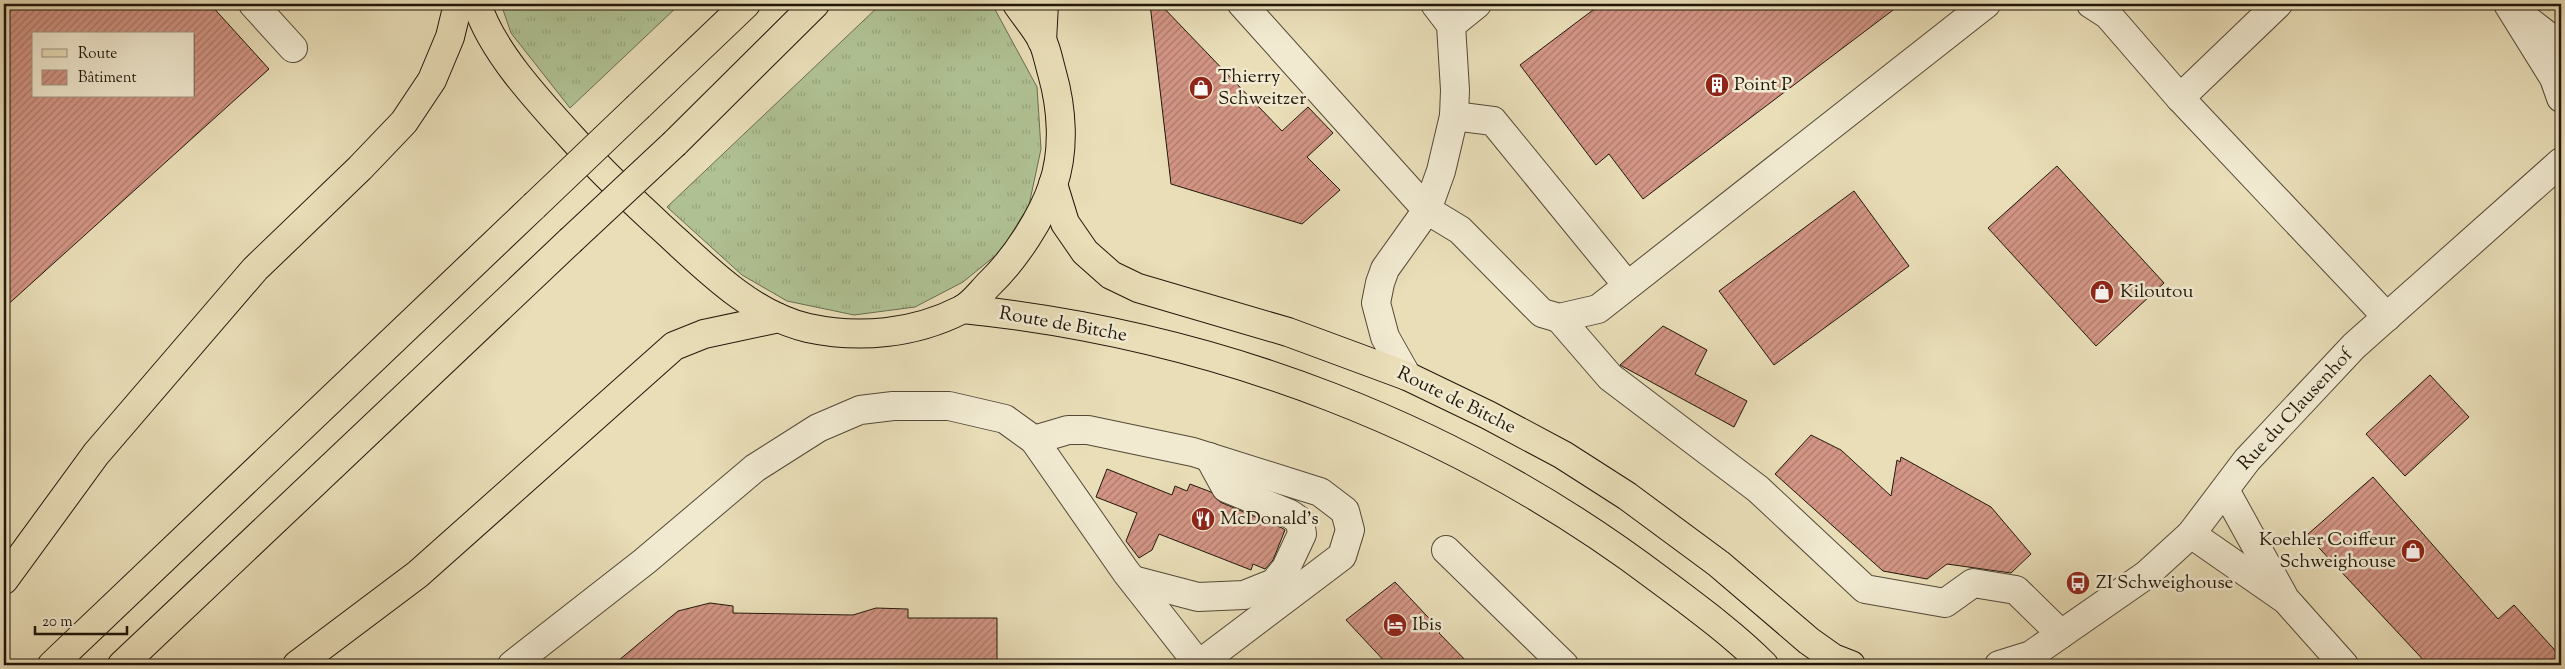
<svg xmlns="http://www.w3.org/2000/svg" width="2565" height="669" font-family="'Sorts Mill Goudy',serif">
<style>
.grass{fill:url(#grass-tufts);stroke:#686c50}
.building{fill:url(#building-hatch);stroke:#21170b;fill-rule:evenodd}
.lines{fill:none;stroke-linecap:round;stroke-linejoin:round}
.minor-casing{stroke:#534936;stroke-width:30}
.major-casing{stroke:#21170b;stroke-width:30}
.highway-casing{stroke:#21170b;stroke-width:30}
.minor{stroke:#f1ead1;stroke-width:28}
.major{stroke:#e9deb8;stroke-width:28}
.highway{stroke:#e9deb8;stroke-width:28}
.highway-bridge-casing{stroke:#21170b;stroke-width:30;stroke-linecap:butt}
.highway-bridge{stroke:#e9deb8;stroke-width:28}
.labels{text-anchor:middle;dominant-baseline:central;stroke-width:5;stroke-linejoin:round;paint-order:stroke}
.poi-label{font-size:19px;fill:#21170b;stroke:#f1ead1;text-anchor:start}
.street-label{font-size:19px;fill:#21170b;stroke:#f1ead1}
</style>
<defs>
<pattern id="grass-tufts" width="24" height="20" patternUnits="userSpaceOnUse" patternTransform="scale(1.25)"><rect width="24" height="20" fill="#b0c294"/><path d="M3 7l-1-3M5 7V3M7 7l1-3M15 17l-1-3M17 17v-4M19 17l1-3" fill="none" stroke="#97a67e"/></pattern>
<pattern id="building-hatch" width="6" height="6" patternUnits="userSpaceOnUse" patternTransform="scale(1.25)"><rect width="6" height="6" fill="#d39585"/><path d="M-1 1l2-2M0 6l6-6M5 7l2-2" fill="none" stroke="#ab796b"/></pattern>
</defs>
<rect width="100%" height="100%" fill="#e9deb8"/>
<filter id="stains"><feTurbulence type="fractalNoise" baseFrequency=".004" numOctaves="4"/><feColorMatrix values="0 0 0 0 .2 0 0 0 0 .09 0 0 0 0 .02 0 0 0 .5 -.17"/></filter>
<radialGradient id="worn" r=".72"><stop offset=".6" stop-color="#630" stop-opacity="0"/><stop offset="1" stop-color="#630" stop-opacity=".3"/></radialGradient>
<!-- grass -->
<g class="grass">
<path d="M 501,4 L 680,4 L 570,108 L 511,33 Z"/>
<path d="M 881,4 L 992,4 L 1037,87 L 1041,149 L 1029,205 L 1001,251 L 963,282 L 915,307 L 854,315 L 787,301 L 742,275 L 667,207 Z"/>
</g>
<!-- building -->
<g class="building">
<path d="M 4,4 L 210,4 L 269,69 L 4,308 ZM 34,34 L 194,34 L 194,96 L 34,96 Z"/>
<path d="M 1150,4 L 1160,4 L 1282,131 L 1308,107 L 1333,133 L 1307,157 L 1340,190 L 1302,224 L 1171,184 Z"/>
<path d="M 1601,4 L 1901,4 L 1643,199 L 1609,154 L 1596,165 L 1520,65 Z"/>
<path d="M 2057,166 L 2164,283 L 2096,346 L 1988,228 Z"/>
<path d="M 1854,191 L 1909,266 L 1774,365 L 1719,291 Z"/>
<path d="M 1663,326 L 1707,350 L 1695,374 L 1747,401 L 1734,427 L 1620,365 Z"/>
<path d="M 2430,375 L 2469,417 L 2405,476 L 2366,434 Z"/>
<path d="M 1811,435 L 1841,450 L 1891,496 L 1897,460 L 1900,462 L 1901,457 L 1991,507 L 2031,554 L 2011,573 L 1947,564 L 1927,579 L 1883,571 L 1775,474 Z"/>
<path d="M 1107,469 L 1172,495 L 1175,486 L 1187,491 L 1190,484 L 1211,492 L 1220,502 L 1282,528 L 1285,530 L 1273,560 L 1265,569 L 1253,564 L 1251,570 L 1159,534 L 1152,550 L 1139,558 L 1126,541 L 1137,513 L 1096,497 Z"/>
<path d="M 2373,477 L 2498,619 L 2514,605 L 2561,657 L 2561,665 L 2428,665 L 2307,535 Z"/>
<path d="M 1395,582 L 1441,631 L 1439,633 L 1470,665 L 1388,665 L 1346,620 Z"/>
<path d="M 710,603 L 733,606 L 733,613 L 853,615 L 876,608 L 908,609 L 908,618 L 997,618 L 997,665 L 613,665 L 678,611 Z"/>
</g>
<g class="lines">
<!-- minor casing -->
<g class="minor-casing">
<g id="minor">
<path d="M 253,4 L 293,48"/>
<path d="M 1242,4 L 1427,210 L 1460,230 L 1542,313 L 1559,318 L 1598,309 L 1986,4"/>
<path d="M 2091,4 L 2108,15 L 2180,98 L 2387,317"/>
<path d="M 2508,4 L 2554,78 L 2561,98"/>
<path d="M 2525,18 L 2561,46"/>
<path d="M 1451,25 L 1477,4"/>
<path d="M 2180,98 L 2278,4"/>
<path d="M 1454,116 L 1493,121 L 1627,285"/>
<path d="M 1559,318 L 1610,377 L 1758,489 L 1865,589 L 1945,603 L 1973,583 L 2016,590 L 2061,634"/>
<path d="M 1407,376 L 1385,337 L 1376,303 L 1380,283 L 1385,269 L 1427,210 L 1441,171 L 1454,116 L 1455,90 L 1451,25 L 1435,4"/>
<path d="M 1034,440 L 1068,430 L 1088,430 L 1193,452 L 1320,492 L 1345,511 L 1350,530 L 1342,556 L 1198,665"/>
<path d="M 2225,490 L 2283,595"/>
<path d="M 2191,534 L 2286,600 L 2344,665"/>
<path d="M 1446,550 L 1564,665"/>
<path d="M 1133,580 L 1198,597 L 1244,595 L 1274,583 L 1286,568 L 1302,534 L 1300,521 L 1290,514 L 1226,488 L 1209,457"/>
<path d="M 512,665 L 645,561 L 755,468 L 818,428 L 860,410 L 893,406 L 949,406 L 1005,419 L 1034,440 L 1126,572 L 1199,665"/>
<path d="M 1999,665 L 2031,655 L 2146,575 L 2191,534 L 2247,460 L 2354,346 L 2561,162"/>
</g>
</g>
<!-- major casing -->
<g class="major-casing">
<g id="major">
<path d="M 477,4 C 494,59 555,118 593,161 C 614,184 637,204 660,226 C 703,265 750,315 808,328 C 859,339 914,334 961,310 C 972,305 981,292 990,283 C 1015,259 1042,218 1053,185 C 1065,150 1062,108 1052,73 C 1049,63 1047,50 1042,40 C 1035,27 1025,16 1017,4"/>
<path d="M 1053,184 L 1065,223 L 1085,252 L 1111,275 L 1138,288 L 1288,332 L 1407,376 L 1488,415 L 1563,455 L 1627,496 L 1719,564 L 1809,641 L 1833,658 L 1851,665"/>
<path d="M 963,309 C 1216,335 1458,427 1660,580 C 1696,607 1733,634 1764,665"/>
</g>
</g>
<!-- highway casing -->
<g class="highway-casing">
<g id="highway">
<path d="M 1042,41 L 1044,4"/>
<path d="M 639,106 L 746,4"/>
<path d="M 675,143 L 815,4"/>
<path d="M 4,580 L 96,454 L 255,269 L 360,168 L 404,122 L 432,80 L 450,37 L 458,4"/>
<path d="M 52,665 L 534,206"/>
<path d="M 122,665 L 570,241"/>
<path d="M 297,665 L 418,574 L 674,346 L 704,334 L 779,318"/>
</g>
</g>
<!-- minor -->
<use href="#minor" class="minor"/>
<!-- major -->
<use href="#major" class="major"/>
<!-- highway -->
<use href="#highway" class="highway"/>
<!-- highway-bridge casing -->
<g class="highway-bridge-casing">
<g id="highway-bridge">
<path d="M 534,206 L 639,106"/>
<path d="M 570,241 L 675,143"/>
</g>
</g>
<!-- highway-bridge -->
<use href="#highway-bridge" class="highway-bridge"/>
</g>
<!-- icons -->
<defs>
<g id="building-disc" transform="scale(1.25)"><circle r="9.5" fill="#8f2418" stroke="#f1ead1"/><path d="M-4-6H4V6H1V3H-1V6H-4ZM-2.5-4.3h1.7v1.8h-1.7ZM.8-4.3h1.7v1.8H.8ZM-2.5-1h1.7V.8h-1.7ZM.8-1h1.7V.8H.8Z" fill="#fff"/></g>
<g id="shop-disc" transform="scale(1.25)"><circle r="9.5" fill="#8f2418" stroke="#f1ead1"/><path d="M-5-2.5h2.3a2.7 3.5 0 0 1 5.4 0H5L5.5 6h-11ZM-1.5-2.5h3a1.5 2.3 0 0 0-3 0Z" fill="#fff"/></g>
<g id="restaurant-disc" transform="scale(1.25)"><circle r="9.5" fill="#8f2418" stroke="#f1ead1"/><path d="M-5-6h1v4h1v-4h1v4h1v-4h1v5L-1.5 .5V6h-2V.5L-5-1ZM5-6V6H3V1.5H1.5Q1.5-4 5-6Z" fill="#fff"/></g>
<g id="bus-disc" transform="scale(1.25)"><circle r="9.5" fill="#8f2418" stroke="#f1ead1"/><path d="M-5-6H5V4H4V6H2V4H-2V6H-4V4H-5ZM-3.5-4V0h7V-4ZM-3.5 1.2v1.5H-2V1.2ZM2 1.2v1.5H3.5V1.2Z" fill="#fff"/></g>
<g id="hotel-disc" transform="scale(1.25)"><circle r="9.5" fill="#8f2418" stroke="#f1ead1"/><path d="M-6-4.5h1.5V1H6V5H4.5V3h-9V5H-6ZM-4 0a1.8 1.8 0 1 1 3.6 0ZM.5 0V-2.5h3Q6-2.5 6 0Z" fill="#fff"/></g>
</defs>
<g fill-rule="evenodd">
<use href="#building-disc" x="1717" y="85"/>
<use href="#shop-disc" x="1201" y="88"/>
<use href="#shop-disc" x="2102" y="292"/>
<use href="#restaurant-disc" x="1203" y="519"/>
<use href="#shop-disc" x="2413" y="551"/>
<use href="#bus-disc" x="2078" y="583"/>
<use href="#hotel-disc" x="1395" y="625"/>
</g>
<g class="labels">
<!-- poi labels -->
<g class="poi-label">
<text x="1218" y="77">Thierry<tspan x="1218" dy="22">Schweitzer</tspan></text>
<text x="1734" y="85">Point P</text>
<text x="2120" y="292">Kiloutou</text>
<text x="1220" y="519">McDonald's</text>
<text x="2396" y="540" text-anchor="end">Koehler Coiffeur<tspan x="2396" dy="22">Schweighouse</tspan></text>
<text x="2096" y="583">ZI Schweighouse</text>
<text x="1412" y="625">Ibis</text>
</g>
<!-- street labels -->
<g class="street-label">
<text transform="translate(1063 325) rotate(10)">Route de Bitche</text>
<text transform="translate(1456 401) rotate(26)">Route de Bitche</text>
<text transform="translate(2296 410) rotate(-47)">Rue du Clausenhof</text>
</g>
</g>
<!-- margin -->
<rect width="2565" height="669" fill="none" stroke="#e9deb8" stroke-width="20"/>
<rect x="5" y="5" width="2555" height="659" fill="none" stroke="#21170b" stroke-width="2.5"/>
<rect x="10" y="10" width="2545" height="649" fill="none" stroke="#21170b"/>
<!-- legend -->
<rect x="32" y="32" width="162" height="65" fill="#f1ead1" stroke="#9e9682"/>
<rect x="42" y="49" width="25" height="8" fill="#e9deb8" stroke="#9e9682"/>
<text x="78" y="58" font-size="15" fill="#21170b">Route</text>
<rect x="42" y="70" width="25" height="15" fill="url(#building-hatch)" stroke="#9e9682"/>
<text x="78" y="82" font-size="15" fill="#21170b">Bâtiment</text>
<!-- scale -->
<path d="M35 626v8h92v-8" fill="none" stroke="#21170b" stroke-width="2.5"/>
<text x="42" y="626" font-size="15" fill="#21170b" stroke="#f1ead1" stroke-width="4" paint-order="stroke">20 m</text>
<rect width="100%" height="100%" filter="url(#stains)"/>
<rect width="100%" height="100%" fill="url(#worn)"/>
</svg>
